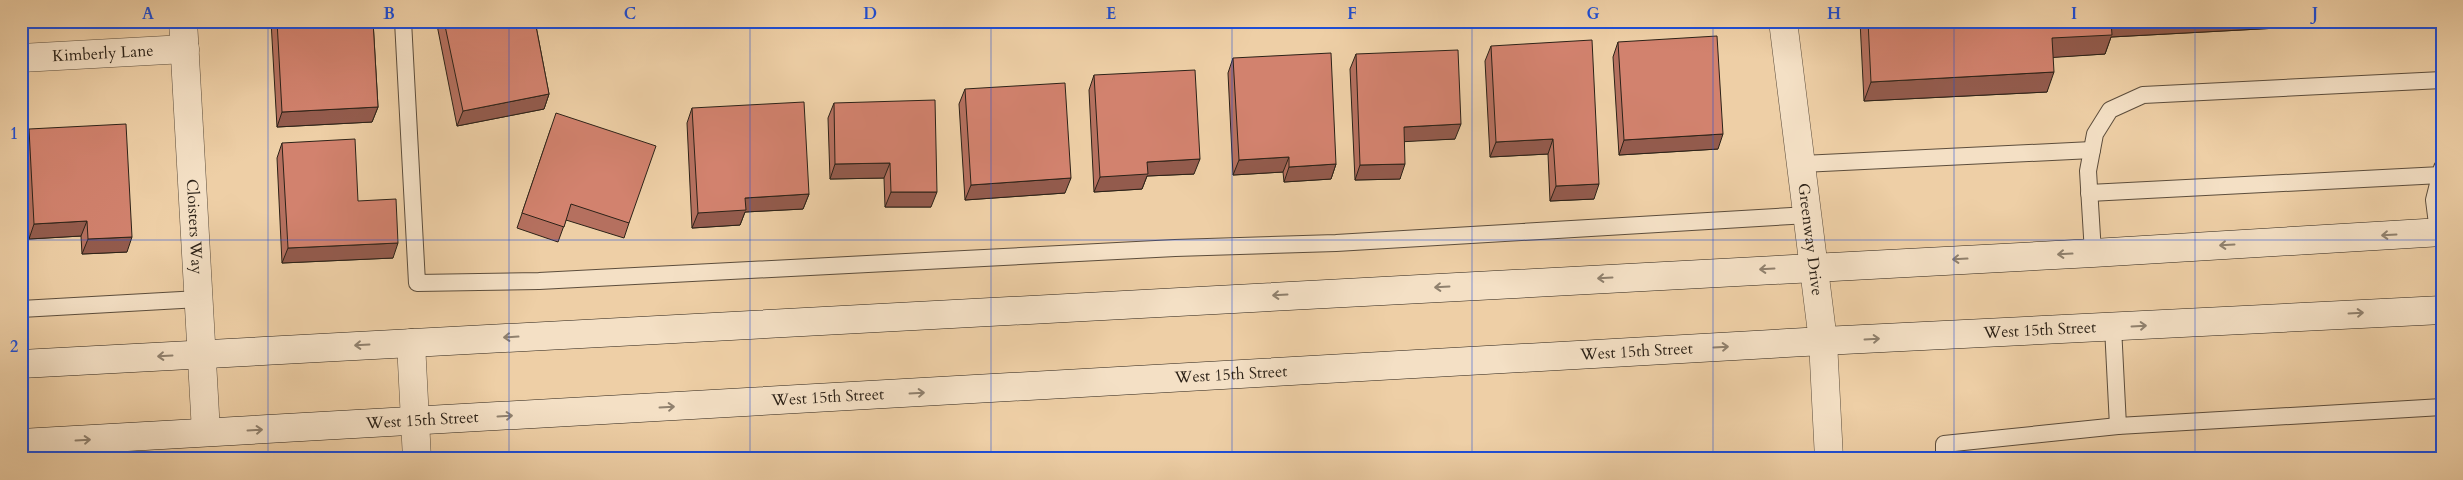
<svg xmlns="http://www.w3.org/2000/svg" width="2463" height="480" font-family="Cardo,serif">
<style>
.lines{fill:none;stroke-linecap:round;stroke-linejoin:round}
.service-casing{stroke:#5c4d3c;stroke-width:18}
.minor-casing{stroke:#5c4d3c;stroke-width:29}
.tertiary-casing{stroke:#5c4d3c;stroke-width:29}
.secondary-casing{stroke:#2c2218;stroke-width:29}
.service{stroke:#f4e0c5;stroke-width:16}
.minor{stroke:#f4e0c5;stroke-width:28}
.tertiary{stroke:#f4e0c5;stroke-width:28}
.secondary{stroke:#f4e0c5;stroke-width:28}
.wall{fill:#b5705f;stroke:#2c2218}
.shaded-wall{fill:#935b4d;stroke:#2c2218}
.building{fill:#d2826e;stroke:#2c2218}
.oneway{stroke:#90816e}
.grid{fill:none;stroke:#1d4ed8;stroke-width:1;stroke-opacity:0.55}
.labels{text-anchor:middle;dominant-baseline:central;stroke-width:4.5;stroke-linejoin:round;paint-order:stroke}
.street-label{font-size:16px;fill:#2c2218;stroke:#f4e0c5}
.neatline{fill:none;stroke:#1d4ed8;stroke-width:2}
.grid-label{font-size:16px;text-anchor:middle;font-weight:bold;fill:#1d4ed8}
</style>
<rect width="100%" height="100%" fill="#eecfa6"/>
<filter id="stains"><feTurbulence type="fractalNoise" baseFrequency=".004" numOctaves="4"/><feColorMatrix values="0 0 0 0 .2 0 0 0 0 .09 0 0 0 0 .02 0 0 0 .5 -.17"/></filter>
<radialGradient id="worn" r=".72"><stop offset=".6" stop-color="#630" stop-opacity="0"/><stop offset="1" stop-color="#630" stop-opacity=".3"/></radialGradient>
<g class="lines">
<!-- service casing -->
<g class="service-casing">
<g id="service">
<path d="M 403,21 L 417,283 L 539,281 L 1175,248 L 1336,243 L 1809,215"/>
<path d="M 1802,164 L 2092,150"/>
<path d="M 2089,193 L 2441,175"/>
<path d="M 2441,239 L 2438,232 L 2434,200 L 2442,168"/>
<path d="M 2093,253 L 2088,171 L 2095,134 L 2110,110 L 2143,95 L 2442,80"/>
<path d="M 21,309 L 199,299"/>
<path d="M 2113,327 L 2118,426"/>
<path d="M 1944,459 L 1944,444 L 2118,426 L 2442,407"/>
</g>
</g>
<!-- minor casing -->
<g class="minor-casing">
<g id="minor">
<path id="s1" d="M 183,21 L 206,432"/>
<path id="s2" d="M 1783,21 L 1823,341 L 1829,459"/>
<path id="s3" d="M 21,58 L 185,49"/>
</g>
</g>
<!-- tertiary casing -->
<g class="tertiary-casing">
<path id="tertiary" d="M 411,343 L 417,459"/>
</g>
<!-- secondary casing -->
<g class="secondary-casing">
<g id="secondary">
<path d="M 21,364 L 2093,253 L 2442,232"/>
<path id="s4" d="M 21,443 L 1823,341 L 2442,310"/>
</g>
</g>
<!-- service -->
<use href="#service" class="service"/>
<!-- minor -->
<use href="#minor" class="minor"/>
<!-- tertiary -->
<use href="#tertiary" class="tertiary"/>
<!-- secondary -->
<use href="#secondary" class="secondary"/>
</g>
<!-- wall -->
<g class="wall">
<path d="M 271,21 L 373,21 L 378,107 L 372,122 L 277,127 Z"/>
<path d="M 438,21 L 535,21 L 549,94 L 544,109 L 457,126 L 437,25 Z"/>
<path d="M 1860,21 L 2408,21 L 2111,37 L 2105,54 L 2053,57 L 2047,92 L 1864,101 Z"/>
<path d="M 1618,42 L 1718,149 L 1619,155 L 1613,57 Z"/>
<path d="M 1491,46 L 1594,199 L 1550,201 L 1548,154 L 1490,157 L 1485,61 Z"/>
<path d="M 1356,54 L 1455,139 L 1404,141 L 1400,179 L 1355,180 L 1350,69 Z"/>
<path d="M 1233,58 L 1336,164 L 1331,179 L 1284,182 L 1283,172 L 1233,175 L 1228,73 Z"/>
<path d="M 1094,75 L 1194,174 L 1147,176 L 1142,189 L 1094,192 L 1089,90 Z"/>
<path d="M 965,89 L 1065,193 L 965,200 L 959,104 Z"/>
<path d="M 834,103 L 931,207 L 885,207 L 884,178 L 830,179 L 828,118 Z"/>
<path d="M 692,108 L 809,194 L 803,209 L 745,212 L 740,225 L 692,228 L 687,123 Z"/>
<path d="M 551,128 L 629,223 L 624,238 L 566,220 L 558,242 L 517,228 Z"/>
<path d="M 29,129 L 127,252 L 82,254 L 81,236 L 29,239 L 24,144 Z"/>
<path d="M 282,143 L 358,201 L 393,258 L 282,263 L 277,158 Z"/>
</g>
<!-- shaded-wall -->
<g class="shaded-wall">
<path d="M 2110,21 L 2408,21 L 2111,37 L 2105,54 L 2045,58 L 2052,38 Z"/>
<path d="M 2054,72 L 2047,92 L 1864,101 L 1871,82 Z"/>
<path d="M 549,94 L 544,109 L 457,126 L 463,111 Z"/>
<path d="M 378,107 L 372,122 L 277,127 L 282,112 Z"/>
<path d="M 1461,124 L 1455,139 L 1398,142 L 1404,127 Z"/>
<path d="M 1723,134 L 1718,149 L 1619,155 L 1624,140 Z"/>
<path d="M 1553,139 L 1548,154 L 1490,157 L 1496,142 Z"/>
<path d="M 1289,157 L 1283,172 L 1233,175 L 1239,160 Z"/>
<path d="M 1200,159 L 1194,174 L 1147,176 L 1142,189 L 1094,192 L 1100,177 L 1147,162 Z"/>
<path d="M 890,163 L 884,178 L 830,179 L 835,164 Z"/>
<path d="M 1336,164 L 1331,179 L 1284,182 L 1289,167 Z"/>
<path d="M 1405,164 L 1400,179 L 1355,180 L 1360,165 Z"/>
<path d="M 1071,178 L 1065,193 L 965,200 L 971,185 Z"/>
<path d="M 1599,184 L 1594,199 L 1550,201 L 1556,186 Z"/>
<path d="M 891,192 L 937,192 L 931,207 L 885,207 Z"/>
<path d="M 809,194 L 803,209 L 745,212 L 740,225 L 692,228 L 698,213 L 745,198 Z"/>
<path d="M 87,221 L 81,236 L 29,239 L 34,224 Z"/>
<path d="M 132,237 L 127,252 L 82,254 L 88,239 Z"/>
<path d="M 398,243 L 393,258 L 282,263 L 288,248 Z"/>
</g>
<!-- building -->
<g class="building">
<path d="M 277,21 L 373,21 L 378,107 L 282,112 Z"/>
<path d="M 444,21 L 535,21 L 549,94 L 463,111 Z"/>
<path d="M 1868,21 L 2111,21 L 2112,35 L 2052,38 L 2054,72 L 1871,82 Z"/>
<path d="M 1717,36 L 1723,134 L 1624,140 L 1618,42 Z"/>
<path d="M 1592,40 L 1599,184 L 1556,186 L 1553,139 L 1496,142 L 1491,46 Z"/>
<path d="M 1458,50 L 1461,124 L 1404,127 L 1405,164 L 1360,165 L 1356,54 Z"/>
<path d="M 1331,53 L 1336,164 L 1289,167 L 1289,157 L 1239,160 L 1233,58 Z"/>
<path d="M 1195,70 L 1200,159 L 1147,162 L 1148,174 L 1100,177 L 1094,75 Z"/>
<path d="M 1065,83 L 1071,178 L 971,185 L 965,89 Z"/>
<path d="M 935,100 L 937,192 L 891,192 L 890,163 L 835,164 L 834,103 Z"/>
<path d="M 804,102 L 809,194 L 745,198 L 746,210 L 698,213 L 692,108 Z"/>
<path d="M 556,113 L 656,146 L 629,223 L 571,204 L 564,227 L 522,213 Z"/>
<path d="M 126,124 L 132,237 L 88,239 L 87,221 L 34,224 L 29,129 Z"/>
<path d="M 355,139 L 358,201 L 396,199 L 398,243 L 288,248 L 282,143 Z"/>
</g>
<!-- one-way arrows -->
<defs><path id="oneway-shaft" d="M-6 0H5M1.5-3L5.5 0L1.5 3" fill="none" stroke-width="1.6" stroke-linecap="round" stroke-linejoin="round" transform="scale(1.25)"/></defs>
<g class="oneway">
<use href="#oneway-shaft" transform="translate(2389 235) rotate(177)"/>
<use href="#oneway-shaft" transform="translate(2227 245) rotate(177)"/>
<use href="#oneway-shaft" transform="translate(2065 254) rotate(177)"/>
<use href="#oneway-shaft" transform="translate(1960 259) rotate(177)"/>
<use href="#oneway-shaft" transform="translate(1767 269) rotate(177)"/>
<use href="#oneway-shaft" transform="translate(1605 278) rotate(177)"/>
<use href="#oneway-shaft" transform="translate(1442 287) rotate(177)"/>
<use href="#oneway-shaft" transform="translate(1280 295) rotate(177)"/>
<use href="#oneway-shaft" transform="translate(2356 313) rotate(-3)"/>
<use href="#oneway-shaft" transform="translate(2139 326) rotate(-3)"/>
<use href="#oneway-shaft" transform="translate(511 337) rotate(177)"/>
<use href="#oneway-shaft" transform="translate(1872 339) rotate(-3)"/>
<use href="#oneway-shaft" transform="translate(362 345) rotate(177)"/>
<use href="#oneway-shaft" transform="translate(1721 347) rotate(-3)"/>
<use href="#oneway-shaft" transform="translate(165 356) rotate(177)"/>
<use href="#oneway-shaft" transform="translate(917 393) rotate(-3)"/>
<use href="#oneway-shaft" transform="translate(667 407) rotate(-3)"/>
<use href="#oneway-shaft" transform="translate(505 416) rotate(-3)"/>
<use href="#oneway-shaft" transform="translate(255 430) rotate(-3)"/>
<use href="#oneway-shaft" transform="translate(83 440) rotate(-3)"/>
</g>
<!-- grid -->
<path class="grid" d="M 268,21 L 268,459M 509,21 L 509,459M 750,21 L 750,459M 991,21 L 991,459M 1232,21 L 1232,459M 1472,21 L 1472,459M 1713,21 L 1713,459M 1954,21 L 1954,459M 2195,21 L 2195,459M 21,240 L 2442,240"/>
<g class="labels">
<!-- street labels -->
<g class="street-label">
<text stroke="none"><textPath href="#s3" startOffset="82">Kimberly Lane</textPath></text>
<text stroke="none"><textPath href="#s1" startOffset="206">Cloisters Way</textPath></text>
<text stroke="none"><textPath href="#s2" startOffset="220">Greenway Drive</textPath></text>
<text stroke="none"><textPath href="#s4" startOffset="2022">West 15th Street</textPath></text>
<text stroke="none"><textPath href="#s4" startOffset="1618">West 15th Street</textPath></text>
<text stroke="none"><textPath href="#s4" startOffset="1212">West 15th Street</textPath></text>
<text stroke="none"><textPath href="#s4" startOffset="808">West 15th Street</textPath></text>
<text stroke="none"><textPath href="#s4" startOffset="402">West 15th Street</textPath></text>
</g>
</g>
<!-- margin -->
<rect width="2463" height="480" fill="none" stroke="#eecfa6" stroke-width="55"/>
<rect x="28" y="28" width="2408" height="424" class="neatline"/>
<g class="grid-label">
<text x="148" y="19">A</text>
<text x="389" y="19">B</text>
<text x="630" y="19">C</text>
<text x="870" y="19">D</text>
<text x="1111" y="19">E</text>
<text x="1352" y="19">F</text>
<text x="1593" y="19">G</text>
<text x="1834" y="19">H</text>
<text x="2074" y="19">I</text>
<text x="2315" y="19">J</text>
<text x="14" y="139">1</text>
<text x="14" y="352">2</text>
</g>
<rect width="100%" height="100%" filter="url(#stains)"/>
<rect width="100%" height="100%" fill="url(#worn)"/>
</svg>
